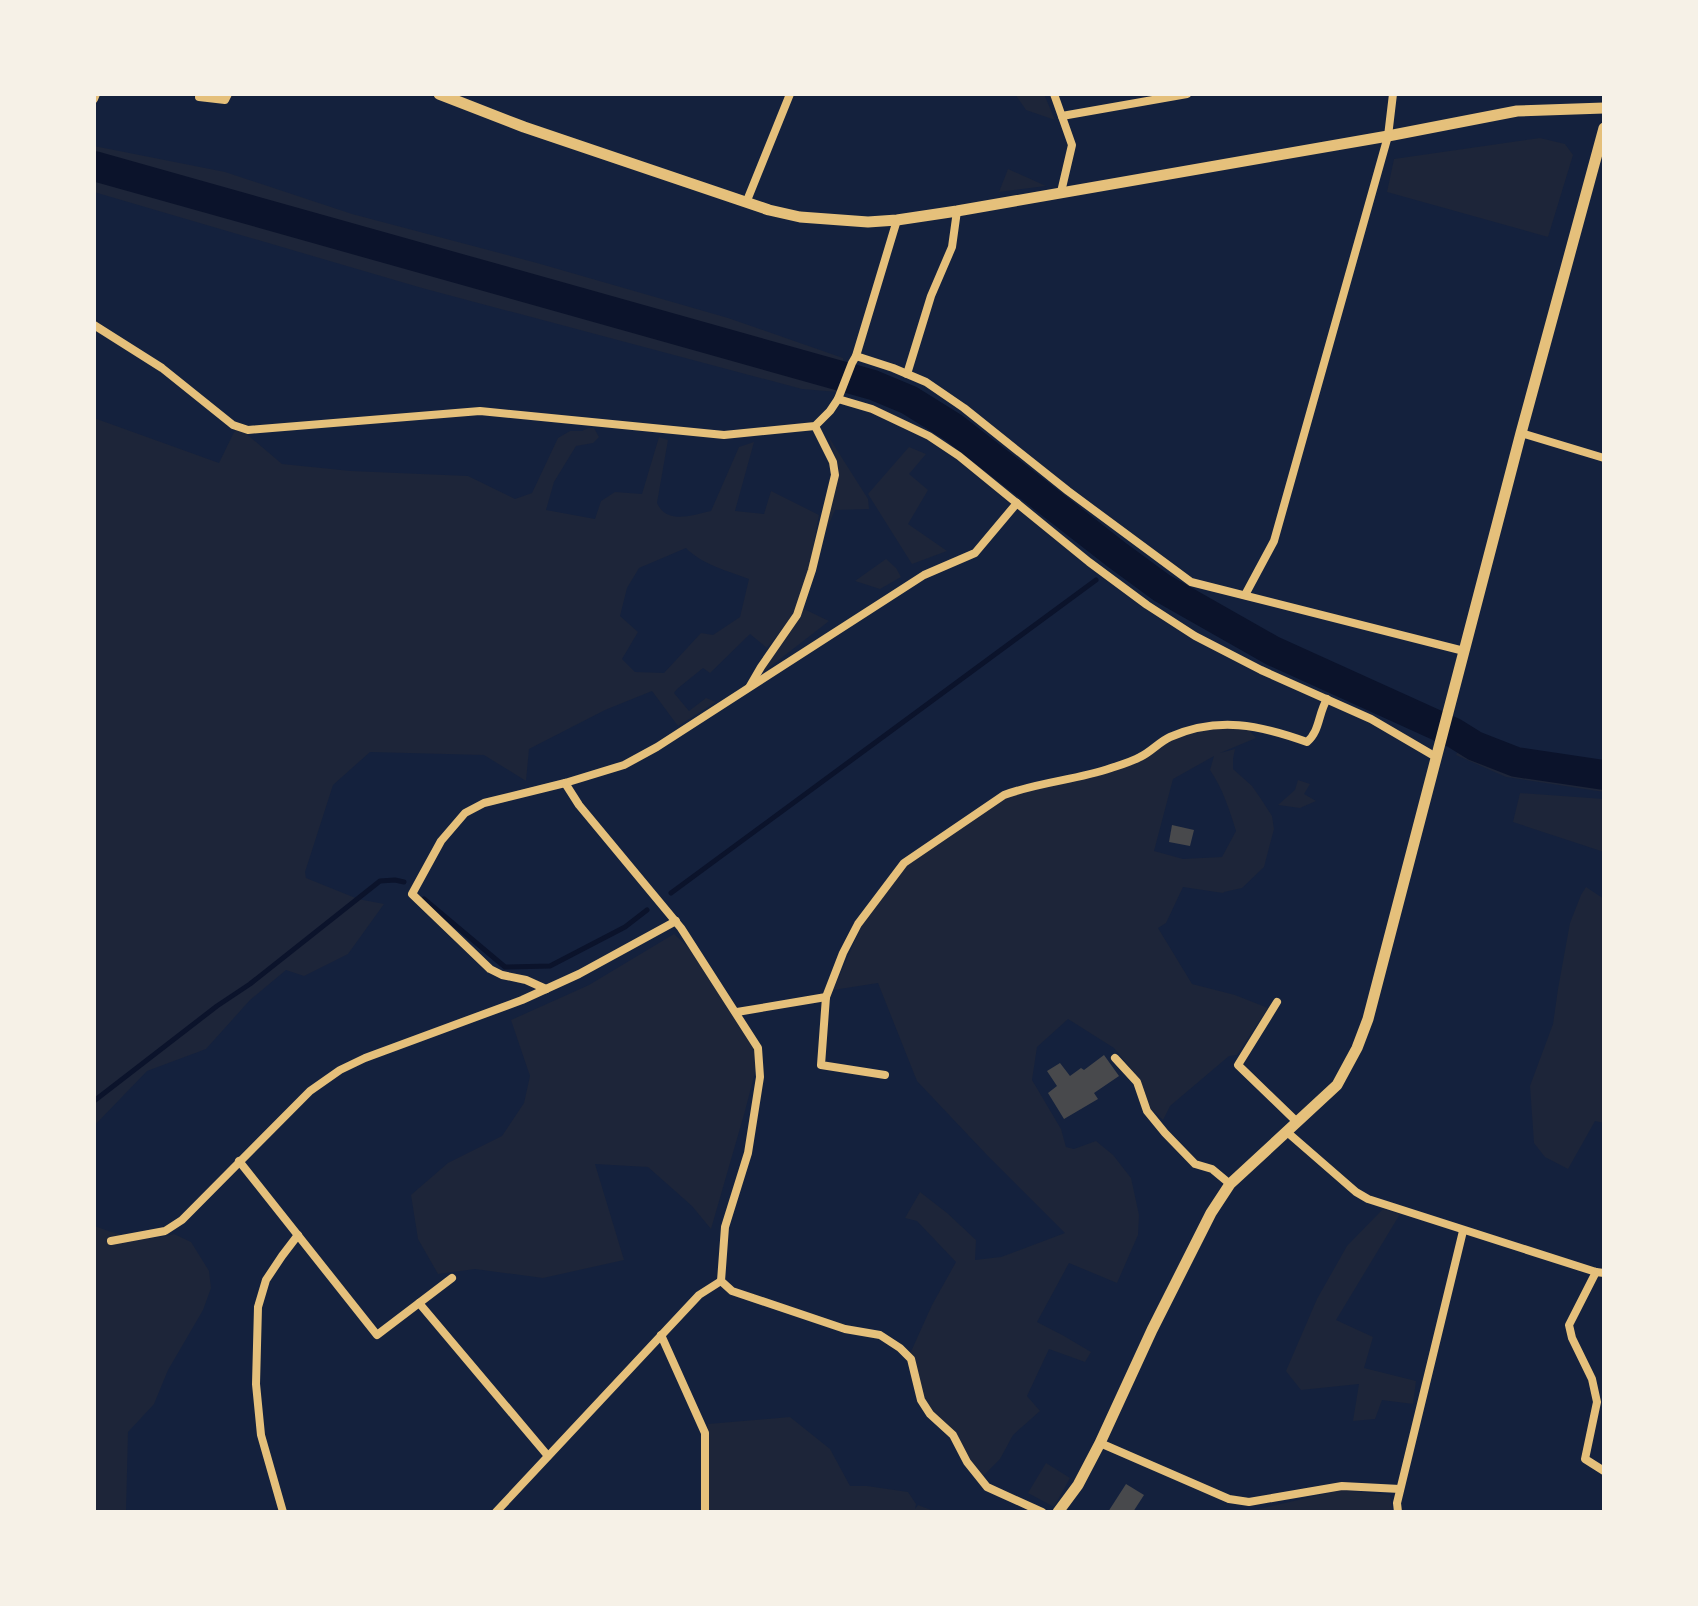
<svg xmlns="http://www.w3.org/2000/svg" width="1698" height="1606" font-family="'Space Grotesk',sans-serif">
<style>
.green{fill:#1d2539;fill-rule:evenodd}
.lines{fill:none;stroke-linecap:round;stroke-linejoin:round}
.stream{stroke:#0b132b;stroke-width:5}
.river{stroke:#0b132b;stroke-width:30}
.building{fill:#48494c}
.minor{stroke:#e5c07b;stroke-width:8}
.tertiary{stroke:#e5c07b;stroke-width:11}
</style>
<rect width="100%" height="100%" fill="#14213d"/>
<!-- green -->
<g class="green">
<path d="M 1015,94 L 1044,94 L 1055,120 L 1026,110 Z"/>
<path d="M 1540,138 L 1565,144 L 1573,155 L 1548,237 L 1387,192 L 1394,159 Z"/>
<path d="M 94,146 L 225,172 L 352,214 L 537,263 L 728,318 L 843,358 L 849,393 L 802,389 L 422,288 L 94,192 Z"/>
<path d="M 1008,169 L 1046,186 L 999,192 Z"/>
<path d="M 94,418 L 219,463 L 237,426 L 282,464 L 351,471 L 468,476 L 515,499 L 532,493 L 558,438 L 570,431 L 582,431 L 588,428 L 594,428 L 599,437 L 593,443 L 576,446 L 554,482 L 546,510 L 595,519 L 601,501 L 615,492 L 642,494 L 659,437 L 668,440 L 657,503 C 667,525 692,515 711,511 L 739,447 L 754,442 L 735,511 L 764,514 L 771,491 L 819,515 C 813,545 810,580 796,607 C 789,623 778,635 767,648 L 750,634 L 710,673 L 703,668 L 677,689 L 674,693 L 689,711 L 706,698 L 716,702 L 678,726 L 652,691 L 605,710 L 529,749 L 526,781 L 484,755 L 370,752 L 333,785 L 305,872 L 306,878 L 358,899 L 384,904 L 348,954 L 304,976 L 286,970 L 250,1000 L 206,1049 L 147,1071 L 94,1126 ZM 686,548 C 701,564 728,571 749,579 L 740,617 L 713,635 L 701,633 L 664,673 L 635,672 L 622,659 L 638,632 L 620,616 L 627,588 L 639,568 Z"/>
<path d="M 828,436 L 868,499 L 869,509 L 835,510 L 825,533 L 839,468 Z"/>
<path d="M 909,447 L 926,454 L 909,474 L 928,490 L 908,524 L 947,551 L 912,564 L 868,494 Z"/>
<path d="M 886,559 L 896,568 L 901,577 L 880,589 L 855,581 Z"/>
<path d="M 804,609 L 829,621 L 762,673 Z"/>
<path d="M 1216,724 L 1244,725 L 1256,738 L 1220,753 L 1235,749 L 1233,759 L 1233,769 L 1252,786 L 1261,799 L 1272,816 L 1274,829 L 1264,867 L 1242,888 L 1224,892 L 1223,893 L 1183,887 L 1166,923 L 1158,928 L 1192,984 L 1235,995 L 1268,1008 L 1237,1055 L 1229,1056 L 1170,1106 L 1163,1120 L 1151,1109 L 1139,1079 L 1114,1048 L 1068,1019 L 1037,1047 L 1032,1080 L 1061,1129 L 1066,1147 L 1074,1149 L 1096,1141 L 1113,1155 L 1131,1178 L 1139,1215 L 1138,1235 L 1117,1283 L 1069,1263 L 1037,1322 L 1064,1336 L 1091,1352 L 1085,1362 L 1049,1349 L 1027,1396 L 1040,1411 L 1013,1435 L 1000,1459 L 982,1477 L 921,1400 L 909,1356 L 932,1305 L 956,1262 L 917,1221 L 905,1218 L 920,1192 L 947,1213 L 976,1240 L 975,1260 L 1001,1257 L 1065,1233 L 986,1154 L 917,1081 L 878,983 L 833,990 L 869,909 L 904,863 L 1016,791 L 1127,762 L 1169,738 ZM 1214,756 L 1210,770 C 1223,789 1229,809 1236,831 L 1222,857 L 1183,859 L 1154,851 L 1173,779 Z"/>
<path d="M 1506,744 L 1604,768 L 1604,792 L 1506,777 L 1456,755 L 1460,747 L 1497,757 Z"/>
<path d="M 1298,780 L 1310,784 L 1304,794 L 1316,801 L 1300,808 L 1278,805 L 1295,790 Z"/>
<path d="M 1520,793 L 1604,799 L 1604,852 L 1513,822 Z"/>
<path d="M 1586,887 L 1604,899 L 1604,1123 L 1595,1121 L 1568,1169 L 1545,1157 L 1534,1143 L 1530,1086 L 1553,1024 L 1558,989 L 1570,923 L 1581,895 Z"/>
<path d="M 674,934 L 702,960 L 759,1057 L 745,1111 L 711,1229 L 692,1206 L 648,1167 L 595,1164 L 624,1260 L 543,1278 L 475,1269 L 438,1274 L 418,1239 L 411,1195 L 448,1163 L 502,1136 L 524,1103 L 530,1076 L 511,1020 L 589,985 Z"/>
<path d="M 1383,1209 L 1400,1214 L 1336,1320 L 1373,1337 L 1364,1368 L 1416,1381 L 1413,1404 L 1382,1400 L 1375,1419 L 1353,1421 L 1359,1384 L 1301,1390 L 1286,1371 L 1317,1299 L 1347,1246 Z"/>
<path d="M 94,1226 C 126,1237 140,1243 174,1234 L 191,1242 L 209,1271 L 211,1288 L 203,1310 L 168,1370 L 154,1404 L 128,1432 L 126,1512 L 94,1512 Z"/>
<path d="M 790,1417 L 830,1449 L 850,1486 L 867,1486 L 908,1492 L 916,1504 L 915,1509 L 918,1505 L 936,1512 L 705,1512 L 705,1464 L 708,1424 Z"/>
<path d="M 1046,1463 L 1070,1478 L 1054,1507 L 1028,1493 Z"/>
<path d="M 1341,1490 L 1390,1495 L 1393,1512 L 1258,1512 L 1259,1509 Z"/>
</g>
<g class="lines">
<!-- stream -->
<g class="stream">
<path d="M 1110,565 L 1117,555"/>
<path d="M 671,893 L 1096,580"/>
<path d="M 424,899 L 505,967 L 550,966 L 625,927 L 647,910"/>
<path d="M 94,1101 L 217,1006 L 250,984 L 380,881 L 395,880 L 404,882"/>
</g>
<!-- river -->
<path class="river" d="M 94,166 L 873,385 L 909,400 L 954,428 L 1117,555 L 1162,588 L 1273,651 L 1454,733 L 1475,746 L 1516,762 L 1604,775"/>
</g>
<!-- building -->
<g class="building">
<path d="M 1172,825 L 1194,830 L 1190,846 L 1169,842 Z"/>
<path d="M 1104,1055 L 1119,1076 L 1094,1093 L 1098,1099 L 1064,1119 L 1048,1093 L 1057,1086 L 1047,1071 L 1060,1063 L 1070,1076 L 1081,1068 L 1084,1070 Z"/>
<path d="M 1126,1484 L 1144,1495 L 1133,1512 L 1108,1512 Z"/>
</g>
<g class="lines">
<!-- minor -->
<g class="minor">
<path d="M 1054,94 L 1072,145 L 1061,192"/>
<path d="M 199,97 L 225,100 L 228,94"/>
<path d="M 94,99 L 96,94"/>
<path d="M 1062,116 L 1187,94"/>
<path d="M 746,203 L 790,94"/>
<path d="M 94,325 L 162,368 L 233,425 L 248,430 L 480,411 L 724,435 L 815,426 L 830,411 L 838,399 L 852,363 L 856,356 L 897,220"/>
<path d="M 856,356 L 893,368 L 926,382 L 964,408 L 1068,491 L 1191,582 L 1464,651"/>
<path d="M 907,374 L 931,296 L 952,247 L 957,211"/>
<path d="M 838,399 L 872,409 L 929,436 L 959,456 L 1089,562 L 1147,605 L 1195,636 L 1261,670 L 1371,719 L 1436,757"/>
<path d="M 1521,433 L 1604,458"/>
<path d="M 1245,595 L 1274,541 L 1388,136 L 1393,94"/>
<path d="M 750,686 L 761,667 L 797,615 L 812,570 L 835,475 L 833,462 L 815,426"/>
<path d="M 565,783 L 579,805 L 681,928 L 758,1048 L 760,1077 L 748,1153 L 725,1227 L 721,1281 L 732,1291 L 845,1329 L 880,1335 L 900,1348 L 911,1359 L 921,1400 L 930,1414 L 953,1435 L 967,1462 L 987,1487 L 1042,1512"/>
<path d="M 546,989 L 526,980 L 502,975 L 490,969 L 412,894 L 441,841 L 465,813 L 484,803 L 565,783 L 624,765 L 657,747 L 924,575 L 975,553 L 1017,503"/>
<path d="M 1277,1002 L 1238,1065 L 1297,1122"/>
<path d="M 737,1012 L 826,997"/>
<path d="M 1115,1058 L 1137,1082 L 1147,1111 L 1165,1133 L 1195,1164 L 1212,1169 L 1230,1184"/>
<path d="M 885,1075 L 821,1065 L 826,997 L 843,953 L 858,924 L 904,863 L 1004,795 C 1039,782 1076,780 1111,768 C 1120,765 1131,762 1140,757 C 1151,752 1159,742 1170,737 C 1218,716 1260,725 1307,742 C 1320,731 1318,714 1327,699"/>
<path d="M 1287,1132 L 1356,1192 L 1368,1199 L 1596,1272 L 1604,1273"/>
<path d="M 239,1161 L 377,1335 L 452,1278"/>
<path d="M 111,1241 L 165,1231 L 182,1220 L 310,1091 L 340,1070 L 365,1058 L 522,1000 L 579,974 L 676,921"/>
<path d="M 1596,1272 L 1569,1325 L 1572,1338 L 1592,1379 L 1597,1402 L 1585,1459 L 1604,1471"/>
<path d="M 419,1303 L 548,1456"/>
<path d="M 661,1335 L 705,1433 L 705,1512"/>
<path d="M 1100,1443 L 1229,1499 L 1249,1502 L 1342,1486 L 1400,1489"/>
<path d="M 283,1512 L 261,1435 L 256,1384 L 258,1307 L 266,1280 L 282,1256 L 298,1235"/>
<path d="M 496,1512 L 699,1295 L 721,1281"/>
<path d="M 1398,1512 L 1397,1503 L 1463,1231"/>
</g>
<!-- tertiary -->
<g class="tertiary">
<path d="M 439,94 L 524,127 L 769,210 L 800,217 L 868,222 L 897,220 L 957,211 L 1388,136 L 1517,111 L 1604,108"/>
<path d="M 1058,1512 L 1078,1485 L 1100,1443 L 1152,1330 L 1211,1213 L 1230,1184 L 1337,1085 L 1357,1048 L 1368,1019 L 1521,433 L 1604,128"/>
</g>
</g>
<!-- border -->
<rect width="1698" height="1606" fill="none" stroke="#f6f1e7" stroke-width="192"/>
</svg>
